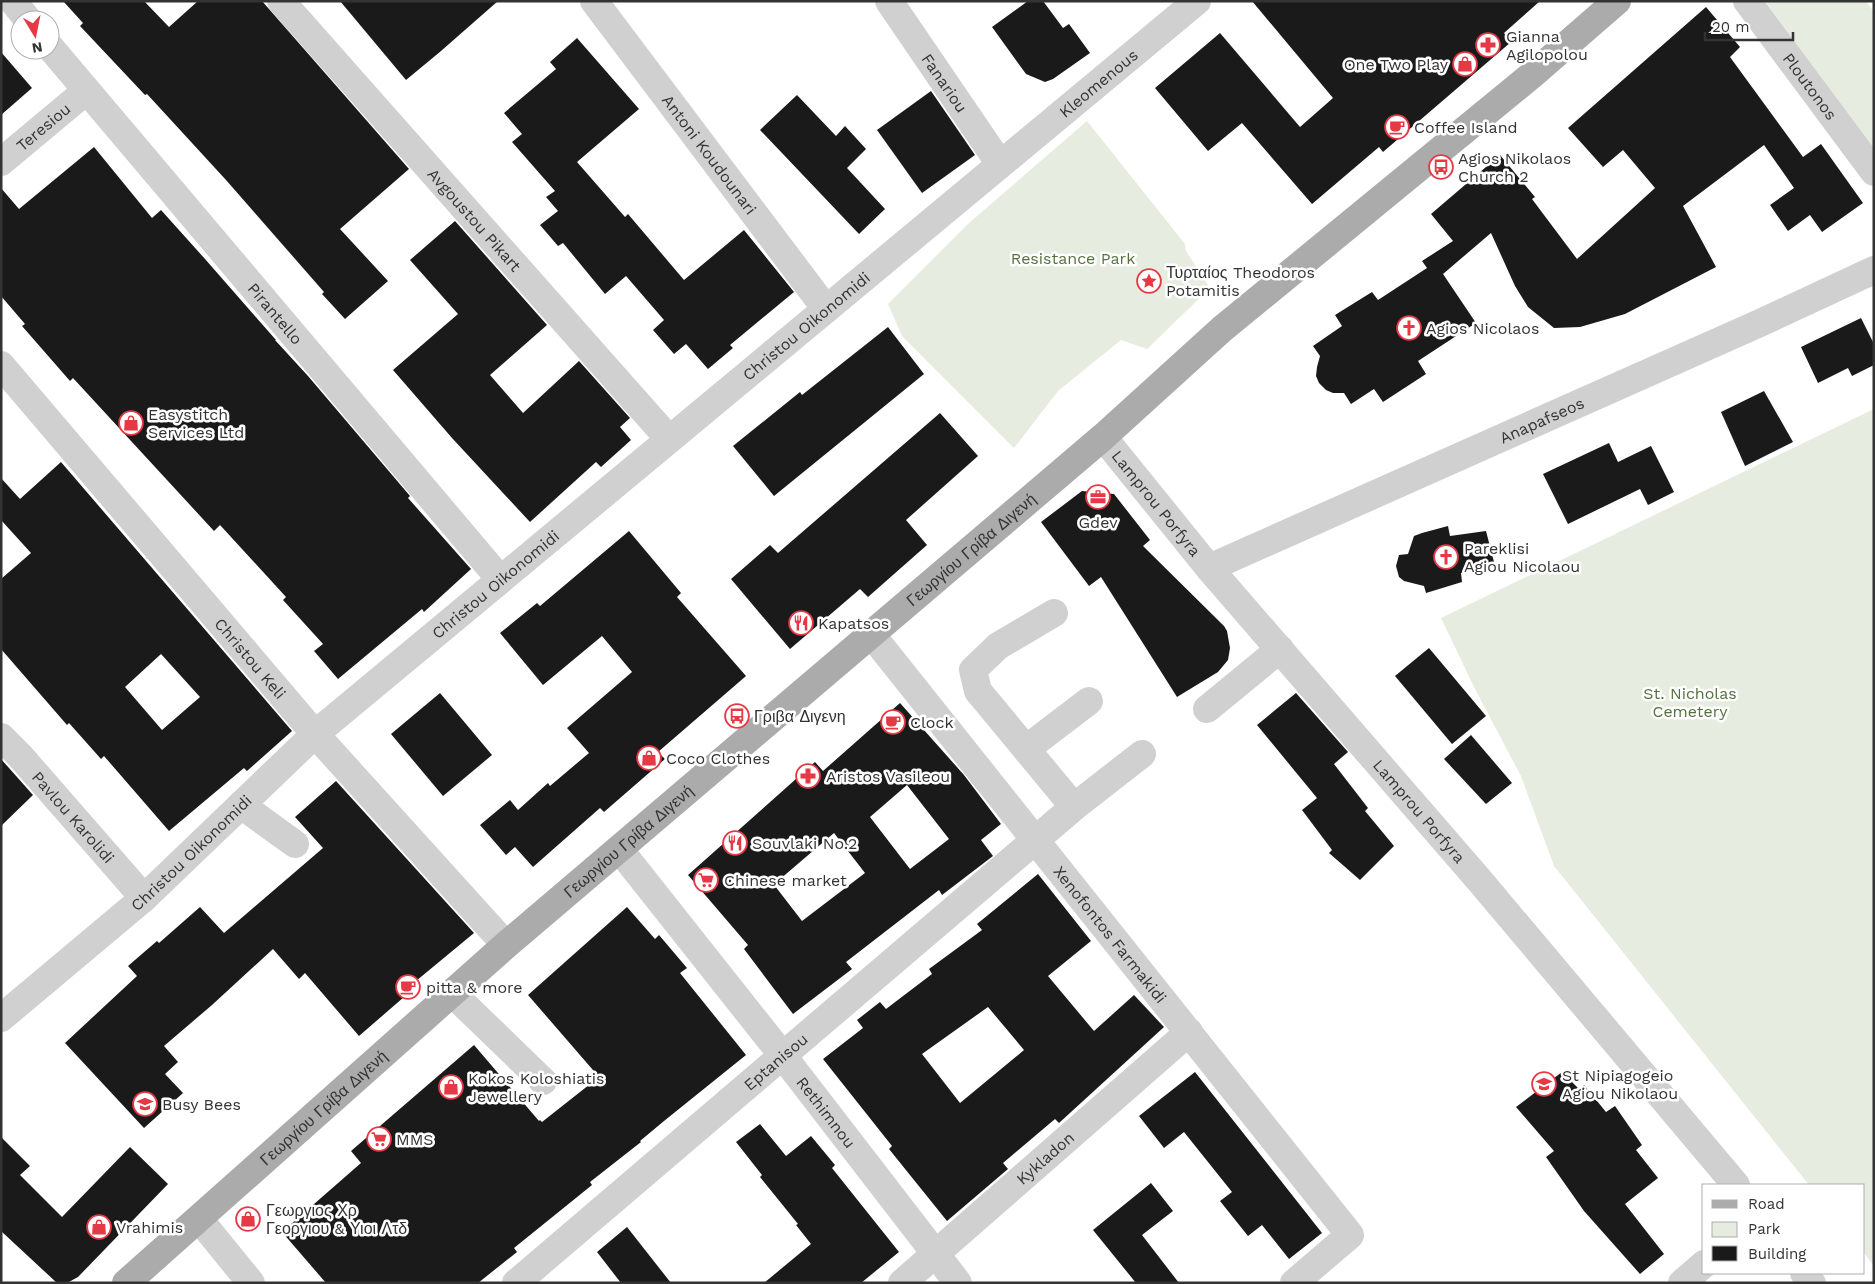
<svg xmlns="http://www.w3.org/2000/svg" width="1875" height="1284" font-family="'Work Sans',sans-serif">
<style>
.green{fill:#e6ecdf}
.building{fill:#1a1a1a;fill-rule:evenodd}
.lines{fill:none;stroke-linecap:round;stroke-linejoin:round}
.minor{stroke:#d0d0d0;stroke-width:28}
.major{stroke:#ababab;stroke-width:28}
.labels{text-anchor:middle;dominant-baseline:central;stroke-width:5;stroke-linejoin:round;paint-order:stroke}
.poi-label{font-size:16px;fill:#333;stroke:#fff;text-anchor:start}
.street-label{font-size:16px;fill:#333;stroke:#fff}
.park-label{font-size:16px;fill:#56703f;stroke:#fff}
</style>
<rect width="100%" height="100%" fill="#fff"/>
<!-- green -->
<g class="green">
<path d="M 1765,1 L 1866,1 L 1874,12 L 1874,150 Z"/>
<path d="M 1087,121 L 1185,244 L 1186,251 L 1210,288 L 1147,349 L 1121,340 L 1058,391 L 1014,448 L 902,336 L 888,304 L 969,223 Z"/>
<path d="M 1874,409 L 1874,1266 L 1864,1253 L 1864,1185 L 1809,1185 L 1554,866 L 1521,776 L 1475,689 L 1441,618 Z"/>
</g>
<!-- building -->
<g class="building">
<path d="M 63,1 L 144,1 L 169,27 L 198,1 L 262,1 L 409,169 L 340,229 L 388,281 L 345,319 L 322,294 L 324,292 L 226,180 L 147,94 L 145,95 L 80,26 L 83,23 Z"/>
<path d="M 340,1 L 498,1 L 441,51 L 406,80 Z"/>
<path d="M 1028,1 L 1043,1 L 1063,28 L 1069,24 L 1090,53 L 1053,79 L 1045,82 L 1026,74 L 992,27 Z"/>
<path d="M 1252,1 L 1540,1 L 1504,33 L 1511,42 L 1383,152 L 1379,147 L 1312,204 L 1242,123 L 1208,151 L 1155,88 L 1220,33 L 1300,127 L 1333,98 Z"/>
<path d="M 1706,7 L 1740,47 L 1730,57 L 1803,157 L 1821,144 L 1863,203 L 1822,232 L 1810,215 L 1788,231 L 1770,205 L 1794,188 L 1764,145 L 1683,206 L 1716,267 L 1625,314 L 1580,327 L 1554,328 L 1528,307 L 1515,286 L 1491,233 L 1443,274 L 1476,323 L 1418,361 L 1426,374 L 1383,402 L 1374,389 L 1351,404 L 1344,393 L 1333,393 L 1326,390 L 1319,383 L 1316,376 L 1317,367 L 1320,356 L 1313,346 L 1342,326 L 1335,315 L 1372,292 L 1378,300 L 1427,268 L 1422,261 L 1453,241 L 1431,214 L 1500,155 L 1535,197 L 1532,199 L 1577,259 L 1655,188 L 1623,150 L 1603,167 L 1568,128 Z"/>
<path d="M 577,38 L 639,109 L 577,162 L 625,217 L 628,214 L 684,280 L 744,230 L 794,292 L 730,345 L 733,348 L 708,369 L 686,344 L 674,354 L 653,330 L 664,320 L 626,276 L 605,294 L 563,243 L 558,246 L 540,225 L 558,211 L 546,197 L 555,191 L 512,142 L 522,134 L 504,113 L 556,69 L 550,62 Z"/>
<path d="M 1,52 L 32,88 L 1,115 Z"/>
<path d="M 931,91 L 975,155 L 922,193 L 877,130 Z"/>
<path d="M 797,95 L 836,136 L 845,126 L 866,149 L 847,168 L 885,209 L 859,234 L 760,130 Z"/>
<path d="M 94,147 L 152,218 L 161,210 L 205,259 L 276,340 L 275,340 L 308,376 L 410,496 L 408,498 L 471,569 L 424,612 L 422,609 L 338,679 L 314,651 L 323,644 L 283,600 L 286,597 L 220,525 L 214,531 L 73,378 L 70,381 L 22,326 L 25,324 L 1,296 L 1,188 L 19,209 Z"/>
<path d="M 455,221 L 547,325 L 490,375 L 523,413 L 579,361 L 630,418 L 620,427 L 631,440 L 601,467 L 596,462 L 530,522 L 452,438 L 393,370 L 458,314 L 410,260 Z"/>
<path d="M 1861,318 L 1874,344 L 1874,365 L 1852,376 L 1848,368 L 1818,383 L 1801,347 Z"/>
<path d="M 888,327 L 924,374 L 774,496 L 733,446 L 800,392 L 802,395 Z"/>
<path d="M 1764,391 L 1793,442 L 1745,466 L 1721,412 Z"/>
<path d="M 940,413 L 978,456 L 906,520 L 927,545 L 868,597 L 860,589 L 790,649 L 731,579 L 770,545 L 778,553 Z"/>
<path d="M 1609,443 L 1618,462 L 1651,446 L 1674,492 L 1648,505 L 1640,489 L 1568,524 L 1543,474 Z"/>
<path d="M 61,462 L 292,731 L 247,771 L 244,768 L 169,831 L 104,756 L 101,759 L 69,723 L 67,725 L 1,649 L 1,579 L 31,553 L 1,520 L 1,478 L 20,499 ZM 161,654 L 200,697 L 162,730 L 125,687 Z"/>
<path d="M 1082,491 L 1114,494 L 1150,540 L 1143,546 L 1224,626 L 1227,631 L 1230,648 L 1228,660 L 1218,672 L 1177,697 L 1101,577 L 1089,586 L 1041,522 Z"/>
<path d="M 1448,526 L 1450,536 L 1486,531 L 1494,562 L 1481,568 L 1461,573 L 1462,582 L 1426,593 L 1424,586 L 1404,581 L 1399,577 L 1396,566 L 1399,555 L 1408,554 L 1414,536 L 1422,533 Z"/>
<path d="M 629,531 L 681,593 L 677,597 L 746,676 L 658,752 L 665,759 L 604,812 L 600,808 L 533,867 L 515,847 L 506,855 L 480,825 L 510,800 L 518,810 L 548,783 L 550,786 L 589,753 L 567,728 L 632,672 L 602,636 L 543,685 L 500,633 L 537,603 L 540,606 Z"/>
<path d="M 1429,648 L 1486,716 L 1452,744 L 1395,676 Z"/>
<path d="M 440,693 L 492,755 L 443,796 L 391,734 Z"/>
<path d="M 1296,693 L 1348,752 L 1334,764 L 1368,808 L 1365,811 L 1394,846 L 1360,880 L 1329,853 L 1332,850 L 1302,810 L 1317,798 L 1257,725 Z"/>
<path d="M 900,703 L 964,775 L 1001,824 L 981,840 L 993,856 L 942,895 L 939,890 L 846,962 L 852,969 L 793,1014 L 744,949 L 748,945 L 688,875 L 815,762 L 823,771 ZM 907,785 L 949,839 L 910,869 L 870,817 ZM 834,833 L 865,873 L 802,921 L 775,886 L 780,881 L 779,880 Z"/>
<path d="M 1471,735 L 1512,783 L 1486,804 L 1444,759 Z"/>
<path d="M 1,759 L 33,795 L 1,826 Z"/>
<path d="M 336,781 L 474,933 L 416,981 L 419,984 L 359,1036 L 305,973 L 299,979 L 273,949 L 212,1005 L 164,1046 L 178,1062 L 165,1074 L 183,1093 L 144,1128 L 65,1043 L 137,976 L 128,966 L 157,941 L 159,943 L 200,907 L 224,933 L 323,848 L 295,817 Z"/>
<path d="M 1038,874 L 1091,941 L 1048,976 L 1094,1031 L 1134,995 L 1164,1027 L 1059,1123 L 1055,1119 L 1003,1163 L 1008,1169 L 947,1221 L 889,1149 L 892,1146 L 823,1059 L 863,1028 L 857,1020 L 880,1002 L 886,1009 L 932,974 L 929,969 L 982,930 L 977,924 ZM 988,1007 L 1024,1050 L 960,1103 L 922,1054 Z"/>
<path d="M 627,907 L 655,939 L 659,935 L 687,968 L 680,973 L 746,1055 L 664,1121 L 640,1141 L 641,1142 L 590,1182 L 592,1185 L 514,1248 L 517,1252 L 478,1283 L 326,1283 L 282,1232 L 361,1163 L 351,1151 L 474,1045 L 539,1121 L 540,1120 L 542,1122 L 599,1077 L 528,995 Z"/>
<path d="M 1195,1072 L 1322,1233 L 1289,1259 L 1262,1225 L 1248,1236 L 1220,1201 L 1232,1192 L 1184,1132 L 1164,1148 L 1139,1116 Z"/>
<path d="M 1562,1072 L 1580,1090 L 1584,1085 L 1606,1112 L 1615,1106 L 1642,1145 L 1636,1150 L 1658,1178 L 1625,1204 L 1664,1254 L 1640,1274 L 1584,1211 L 1546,1157 L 1554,1151 L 1516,1107 Z"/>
<path d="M 760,1124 L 786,1156 L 811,1136 L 835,1165 L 832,1168 L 899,1252 L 861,1283 L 764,1283 L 811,1244 L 796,1225 L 798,1224 L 760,1177 L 762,1175 L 736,1142 Z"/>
<path d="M 1,1137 L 30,1166 L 20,1175 L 62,1217 L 130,1147 L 168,1184 L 78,1277 L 67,1283 L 57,1283 L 1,1231 Z"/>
<path d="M 1151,1183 L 1173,1211 L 1142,1235 L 1179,1283 L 1136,1283 L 1093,1230 Z"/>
<path d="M 627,1227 L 671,1283 L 621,1283 L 597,1252 Z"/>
</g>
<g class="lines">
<!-- minor -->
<g class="minor">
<path d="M 13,1 L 28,20"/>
<path id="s1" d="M 281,1 L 669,439"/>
<path id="s2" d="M 594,1 L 826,309"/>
<path id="s3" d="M 889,1 L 1000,164"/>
<path id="s4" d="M 1747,1 L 1874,172"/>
<path id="s5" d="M 50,47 L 500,579"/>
<path id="s6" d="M 1,162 L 86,91"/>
<path id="s7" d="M 1,365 L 315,734 L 506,945"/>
<path id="s8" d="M 1103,437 L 1209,568 L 1480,881 L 1736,1185"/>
<path id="s9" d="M 1209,568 L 1760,323 L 1874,270"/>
<path d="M 1054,613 L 998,646 L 973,670 L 978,691 L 1074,807"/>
<path id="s10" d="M 871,634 L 1350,1235 L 1294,1283"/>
<path d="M 1207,709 L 1280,649"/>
<path id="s11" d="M 1,737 L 21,757 L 144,898"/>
<path d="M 1026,749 L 1089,701"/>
<path d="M 241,805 L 295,844"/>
<path id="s12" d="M 619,849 L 783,1056 L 958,1283"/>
<path d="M 452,993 L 543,1081"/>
<path id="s13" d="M 1,1018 L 144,898 L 315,734 L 1197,1"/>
<path d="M 199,1219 L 251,1283"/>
<path d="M 1804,1273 L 1812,1283"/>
<path id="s14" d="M 516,1283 L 1074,807 L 1142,754"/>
<path id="s15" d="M 902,1283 L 1189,1032"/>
<path d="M 1682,1283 L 1704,1264"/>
</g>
<!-- major -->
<path class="major" id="s16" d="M 126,1283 L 506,945 L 1103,437 L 1222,329 L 1533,74 L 1617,1"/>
</g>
<!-- icons -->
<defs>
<g id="pharmacy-ring" transform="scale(1.25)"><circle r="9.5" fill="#fff" stroke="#e63946" stroke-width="1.5"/><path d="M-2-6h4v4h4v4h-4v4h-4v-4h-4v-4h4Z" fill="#e63946"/></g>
<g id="shop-ring" transform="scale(1.25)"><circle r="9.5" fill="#fff" stroke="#e63946" stroke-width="1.5"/><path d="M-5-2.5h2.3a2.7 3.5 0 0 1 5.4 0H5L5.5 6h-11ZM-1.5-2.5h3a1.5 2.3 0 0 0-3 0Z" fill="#e63946"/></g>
<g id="cafe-ring" transform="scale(1.25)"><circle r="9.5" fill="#fff" stroke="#e63946" stroke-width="1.5"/><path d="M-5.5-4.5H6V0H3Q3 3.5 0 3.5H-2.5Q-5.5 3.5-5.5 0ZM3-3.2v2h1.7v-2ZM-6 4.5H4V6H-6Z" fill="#e63946"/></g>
<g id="bus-ring" transform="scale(1.25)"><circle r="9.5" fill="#fff" stroke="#e63946" stroke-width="1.5"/><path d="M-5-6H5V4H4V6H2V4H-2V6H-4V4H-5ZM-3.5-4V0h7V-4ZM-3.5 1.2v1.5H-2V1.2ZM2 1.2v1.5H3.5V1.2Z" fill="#e63946"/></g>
<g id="sight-ring" transform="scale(1.25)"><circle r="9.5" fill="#fff" stroke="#e63946" stroke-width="1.5"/><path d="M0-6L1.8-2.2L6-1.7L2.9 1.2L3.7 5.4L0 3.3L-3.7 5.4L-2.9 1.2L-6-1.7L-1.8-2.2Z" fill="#e63946"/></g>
<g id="church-ring" transform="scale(1.25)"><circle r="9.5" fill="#fff" stroke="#e63946" stroke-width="1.5"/><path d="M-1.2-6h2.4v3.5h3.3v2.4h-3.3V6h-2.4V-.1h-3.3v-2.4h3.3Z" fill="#e63946"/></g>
<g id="office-ring" transform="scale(1.25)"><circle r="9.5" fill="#fff" stroke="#e63946" stroke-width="1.5"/><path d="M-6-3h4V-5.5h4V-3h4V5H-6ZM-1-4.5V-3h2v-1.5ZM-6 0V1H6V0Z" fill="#e63946"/></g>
<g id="restaurant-ring" transform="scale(1.25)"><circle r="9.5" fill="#fff" stroke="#e63946" stroke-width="1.5"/><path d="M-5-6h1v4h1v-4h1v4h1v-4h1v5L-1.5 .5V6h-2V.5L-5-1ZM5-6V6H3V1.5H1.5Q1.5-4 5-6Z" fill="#e63946"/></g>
<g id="supermarket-ring" transform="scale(1.25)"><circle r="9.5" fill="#fff" stroke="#e63946" stroke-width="1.5"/><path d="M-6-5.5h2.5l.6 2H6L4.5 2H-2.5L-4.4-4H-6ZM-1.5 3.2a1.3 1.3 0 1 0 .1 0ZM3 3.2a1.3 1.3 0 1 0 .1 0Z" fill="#e63946"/></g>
<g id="school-ring" transform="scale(1.25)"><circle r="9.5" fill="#fff" stroke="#e63946" stroke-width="1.5"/><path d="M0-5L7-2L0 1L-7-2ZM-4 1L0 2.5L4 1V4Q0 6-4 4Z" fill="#e63946"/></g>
</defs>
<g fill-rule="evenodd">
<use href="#pharmacy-ring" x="1488" y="45"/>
<use href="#shop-ring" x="1465" y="64"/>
<use href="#cafe-ring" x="1397" y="127"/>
<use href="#bus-ring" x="1441" y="167"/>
<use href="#sight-ring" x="1149" y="281"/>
<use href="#church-ring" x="1409" y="328"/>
<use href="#shop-ring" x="131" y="423"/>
<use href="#office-ring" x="1098" y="497"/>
<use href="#church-ring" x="1446" y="557"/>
<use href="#restaurant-ring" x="801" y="623"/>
<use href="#bus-ring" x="737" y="716"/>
<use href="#cafe-ring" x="893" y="722"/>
<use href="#shop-ring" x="649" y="758"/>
<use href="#pharmacy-ring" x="808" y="776"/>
<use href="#restaurant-ring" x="735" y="843"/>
<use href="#supermarket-ring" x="706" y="880"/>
<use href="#cafe-ring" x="408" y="987"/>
<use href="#school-ring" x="1544" y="1084"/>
<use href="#shop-ring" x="451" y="1087"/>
<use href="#school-ring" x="145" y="1104"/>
<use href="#supermarket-ring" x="379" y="1139"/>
<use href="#shop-ring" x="248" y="1219"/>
<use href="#shop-ring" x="99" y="1227"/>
</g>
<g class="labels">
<!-- poi labels -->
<g class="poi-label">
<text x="1506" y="36">Gianna<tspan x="1506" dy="18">Agilopolou</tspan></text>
<text x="1448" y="64" text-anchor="end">One Two Play</text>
<text x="1414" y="127">Coffee Island</text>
<text x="1458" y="158">Agios Nikolaos<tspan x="1458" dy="18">Church 2</tspan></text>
<text x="1166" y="272">Τυρταίος Theodoros<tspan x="1166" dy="18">Potamitis</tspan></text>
<text x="1426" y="328">Agios Nicolaos</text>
<text x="148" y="414">Easystitch<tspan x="148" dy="18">Services Ltd</tspan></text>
<text x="1098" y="522" text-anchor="middle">Gdev</text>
<text x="1464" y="548">Pareklisi<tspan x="1464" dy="18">Agiou Nicolaou</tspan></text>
<text x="818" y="623">Kapatsos</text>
<text x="754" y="716">Γριβα Διγενη</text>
<text x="910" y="722">Clock</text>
<text x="666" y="758">Coco Clothes</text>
<text x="826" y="776">Aristos Vasileou</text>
<text x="752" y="843">Souvlaki No.2</text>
<text x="724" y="880">Chinese market</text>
<text x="426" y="987">pitta &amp; more</text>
<text x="1562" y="1075">St Nipiagogeio<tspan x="1562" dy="18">Agiou Nikolaou</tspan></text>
<text x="468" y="1078">Kokos Koloshiatis<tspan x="468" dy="18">Jewellery</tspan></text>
<text x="162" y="1104">Busy Bees</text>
<text x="396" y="1139">MMS</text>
<text x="266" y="1210">Γεωργιος Χρ<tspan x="266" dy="18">Γεοργιου &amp; Υιοι Λτδ</tspan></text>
<text x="116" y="1227">Vrahimis</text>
</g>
<!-- street labels -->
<g class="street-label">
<text stroke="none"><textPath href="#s3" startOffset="99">Fanariou</textPath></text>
<text stroke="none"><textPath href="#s13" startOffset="1442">Kleomenous</textPath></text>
<text stroke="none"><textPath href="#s4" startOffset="106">Ploutonos</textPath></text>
<text stroke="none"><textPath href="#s6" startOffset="55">Teresiou</textPath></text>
<text stroke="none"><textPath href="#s2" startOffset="192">Antoni Koudounari</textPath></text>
<text stroke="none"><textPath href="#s1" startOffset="292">Avgoustou Pikart</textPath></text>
<text stroke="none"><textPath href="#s5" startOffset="349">Pirantello</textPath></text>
<text stroke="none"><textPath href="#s13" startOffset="1062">Christou Oikonomidi</textPath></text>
<text stroke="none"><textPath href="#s9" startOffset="364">Anapafseos</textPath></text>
<text stroke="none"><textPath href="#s8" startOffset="85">Lamprou Porfyra</textPath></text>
<text stroke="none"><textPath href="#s16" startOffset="1119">Γεωργίου Γρίβα Διγενή</textPath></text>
<text stroke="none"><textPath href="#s13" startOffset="658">Christou Oikonomidi</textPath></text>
<text stroke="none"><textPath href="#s7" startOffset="385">Christou Keli</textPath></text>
<text stroke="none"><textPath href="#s8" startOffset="490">Lamprou Porfyra</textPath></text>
<text stroke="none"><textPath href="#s11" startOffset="108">Pavlou Karolidi</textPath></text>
<text stroke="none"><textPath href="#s16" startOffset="669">Γεωργίου Γρίβα Διγενή</textPath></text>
<text stroke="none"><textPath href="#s13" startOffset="252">Christou Oikonomidi</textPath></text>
<text stroke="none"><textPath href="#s10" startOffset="384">Xenofontos Farmakidi</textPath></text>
<text stroke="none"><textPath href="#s14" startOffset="341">Eptanisou</textPath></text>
<text stroke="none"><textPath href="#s16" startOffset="264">Γεωργίου Γρίβα Διγενή</textPath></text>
<text stroke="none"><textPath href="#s12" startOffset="335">Rethimnou</textPath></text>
<text stroke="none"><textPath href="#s15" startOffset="190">Kykladon</textPath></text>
</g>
<!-- park labels -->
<g class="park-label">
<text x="1073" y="258">Resistance Park</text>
<text x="1690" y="693">St. Nicholas<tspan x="1690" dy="18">Cemetery</tspan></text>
</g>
</g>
<!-- border -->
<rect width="1875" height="1284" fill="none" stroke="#333333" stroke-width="5"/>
<!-- legend -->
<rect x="1702" y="1184" width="162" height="90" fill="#ffffff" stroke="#adadad"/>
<rect x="1712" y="1200" width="25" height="8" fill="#ababab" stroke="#adadad"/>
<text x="1748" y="1209" font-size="15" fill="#333333">Road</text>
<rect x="1712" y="1222" width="25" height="15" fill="#e6ecdf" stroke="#adadad"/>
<text x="1748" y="1234" font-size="15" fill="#333333">Park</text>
<rect x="1712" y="1246" width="25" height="15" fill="#1a1a1a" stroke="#adadad"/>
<text x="1748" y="1259" font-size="15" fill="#333333">Building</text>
<!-- north arrow -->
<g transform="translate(35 35) rotate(170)"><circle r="24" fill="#ffffff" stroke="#adadad"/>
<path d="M0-4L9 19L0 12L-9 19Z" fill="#e63946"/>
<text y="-8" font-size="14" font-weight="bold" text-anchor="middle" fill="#333333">N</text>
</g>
<!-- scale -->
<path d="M1705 32v8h88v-8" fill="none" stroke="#333333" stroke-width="2.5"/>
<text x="1712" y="32" font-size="15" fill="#333333" stroke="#ffffff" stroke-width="4" paint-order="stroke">20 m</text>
</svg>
